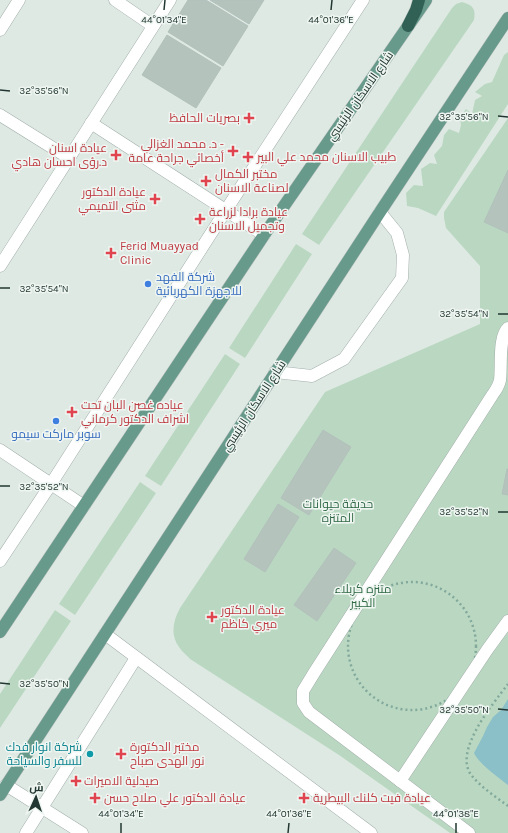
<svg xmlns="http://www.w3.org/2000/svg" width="508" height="833" font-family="Karla,Cairo,sans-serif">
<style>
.green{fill:#bad8c1}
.water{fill:#8cc0c9}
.building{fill:#b5c3bd;stroke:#b2c1bb}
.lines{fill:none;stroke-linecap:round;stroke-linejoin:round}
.lane-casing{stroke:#a3b0ab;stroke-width:13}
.street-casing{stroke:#a3b0ab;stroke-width:13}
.primary-casing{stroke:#bdc3c1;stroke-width:13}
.highway-casing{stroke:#bdc3c1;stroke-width:13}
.path{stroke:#82a99c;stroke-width:2.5;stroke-dasharray:2 3;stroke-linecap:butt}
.lane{stroke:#fff;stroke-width:12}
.street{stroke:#fff;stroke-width:12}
.primary{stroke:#689a8c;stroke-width:12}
.highway{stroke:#316055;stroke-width:12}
.ticks{fill:none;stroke:#223731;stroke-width:1.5}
.health-dot{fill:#e0444e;stroke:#eff6f2;stroke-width:1.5}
.shop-dot{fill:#3f7fe0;stroke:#eff6f2;stroke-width:1.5}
.culture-dot{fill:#0f9aa8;stroke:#eff6f2;stroke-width:1.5}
.labels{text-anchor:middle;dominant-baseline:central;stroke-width:3;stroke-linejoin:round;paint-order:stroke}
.street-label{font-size:12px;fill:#223731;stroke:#eff6f2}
.health-label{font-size:12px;fill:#be3a42;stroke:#eff6f2;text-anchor:start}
.shop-label{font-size:12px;fill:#366cbe;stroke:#eff6f2;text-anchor:start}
.park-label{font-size:12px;fill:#306945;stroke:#eff6f2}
.culture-label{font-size:12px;fill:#0d838f;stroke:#eff6f2;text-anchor:end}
.ticks-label{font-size:10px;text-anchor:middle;fill:#223731;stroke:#eff6f2;stroke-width:3;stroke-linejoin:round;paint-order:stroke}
</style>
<rect width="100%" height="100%" fill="#dfe9e4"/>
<!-- green -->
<g class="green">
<path d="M 462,2 C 473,5 476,9 474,20 L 319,245 L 302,234 L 452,8 L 456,4 Z"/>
<path d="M 508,52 L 508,104 L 436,216 L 418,208 L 407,206 L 406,193 L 414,185 L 423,186 L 421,169 L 430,163 L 437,164 L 434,155 L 442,146 L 444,135 L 449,129 L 459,133 L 461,125 L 460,118 L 466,109 L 472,114 L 475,100 L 482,96 L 475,92 L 485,84 L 492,82 L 504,55 Z"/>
<path d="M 508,118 L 508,833 L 450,833 L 339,755 L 190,659 C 187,655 182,652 179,647 C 170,635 173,621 180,608 L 325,392 L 480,324 L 480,266 L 446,228 L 444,218 L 444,212 Z"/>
<path d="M 296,244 L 312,254 L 245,358 L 229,348 Z"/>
<path d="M 225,354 L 240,364 L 161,486 L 145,476 Z"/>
<path d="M 140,482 L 156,493 L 75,615 L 59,604 Z"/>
<path d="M 55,610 L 71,621 L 0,728 L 0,694 Z"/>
</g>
<!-- water -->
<path class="water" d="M 508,699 L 508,785 C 499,778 478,763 474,753 L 483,736 L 487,727 L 493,717 L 501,710 Z"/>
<!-- building -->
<g class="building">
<path d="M 188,0 L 206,0 L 248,26 L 223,66 L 168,32 Z"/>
<path d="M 210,0 L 264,0 L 249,24 Z"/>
<path d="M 167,35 L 221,68 L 196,108 L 142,75 Z"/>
<path d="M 508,170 L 508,233 L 484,222 Z"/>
<path d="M 323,430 L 351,447 L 309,515 L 281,498 Z"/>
<path d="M 507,469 L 508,469 L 508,495 L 502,494 Z"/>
<path d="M 278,504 L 299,517 L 265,572 L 244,559 Z"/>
<path d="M 334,548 L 356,563 L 317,621 L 294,605 Z"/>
</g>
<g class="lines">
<!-- lane casing -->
<g class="lane-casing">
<g id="lane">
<path d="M 275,372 L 312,376 L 344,359 L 402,278 L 403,255 L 397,233 L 380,212"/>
<path d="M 0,561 L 51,484 L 226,210 L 363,0"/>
<path d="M 400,781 L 487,650 L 508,621"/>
<path d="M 469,833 L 309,712 L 303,703 L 303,691 L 314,673 L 493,394 C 496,390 499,385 500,380 C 502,366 498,337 508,328"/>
</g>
</g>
<!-- street casing -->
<g class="street-casing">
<g id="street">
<path d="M 115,0 L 153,26"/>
<path d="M 0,30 L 19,0"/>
<path d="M 0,115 L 69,158"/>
<path d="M 91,123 L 264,235"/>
<path d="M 0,266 L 170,0"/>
<path d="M 0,450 L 84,506"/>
<path d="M 105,634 L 371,833"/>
<path d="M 6,785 L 82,833"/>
<path d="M 26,833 L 136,658"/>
</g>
</g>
<!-- primary casing -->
<g class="primary-casing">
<g id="primary">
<path d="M 0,632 L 264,235 L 426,0"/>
<path d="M 0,795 L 380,212 L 508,18"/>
</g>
</g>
<!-- highway casing -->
<g class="highway-casing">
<path id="highway" d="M 408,26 L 416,10 L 419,0"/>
</g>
<!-- path -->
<g class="path">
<circle cx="412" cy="646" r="64"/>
<path d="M 508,684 C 493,704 452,752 472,776 C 482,788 496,797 508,806"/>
</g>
<!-- lane -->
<use href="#lane" class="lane"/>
<!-- street -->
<use href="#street" class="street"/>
<!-- primary -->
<use href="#primary" class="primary"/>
<!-- highway -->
<use href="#highway" class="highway"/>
</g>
<!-- ticks -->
<path class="ticks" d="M 164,10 L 165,0M 331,10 L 332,0M 0,90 L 10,91M 498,116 L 508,117M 0,288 L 10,288M 498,314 L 508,314M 0,486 L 10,486M 498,512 L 508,512M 0,683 L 10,684M 498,709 L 508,710M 121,833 L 121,823M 288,833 L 289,823M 456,833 L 456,823"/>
<!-- markers -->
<g class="health-dot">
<path d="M247 112h4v4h4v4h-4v4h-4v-4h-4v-4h4z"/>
<path d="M231 145h4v4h4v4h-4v4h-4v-4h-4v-4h4z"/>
<path d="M114 149h4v4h4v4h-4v4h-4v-4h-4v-4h4z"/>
<path d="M246 151h4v4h4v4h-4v4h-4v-4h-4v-4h4z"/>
<path d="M204 175h4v4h4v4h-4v4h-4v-4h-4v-4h4z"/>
<path d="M153 193h4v4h4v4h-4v4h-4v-4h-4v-4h4z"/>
<path d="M198 213h4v4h4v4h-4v4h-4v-4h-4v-4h4z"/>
<path d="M109 247h4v4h4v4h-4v4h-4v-4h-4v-4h4z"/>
<path d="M70 406h4v4h4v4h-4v4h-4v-4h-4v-4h4z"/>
<path d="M210 611h4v4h4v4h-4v4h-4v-4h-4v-4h4z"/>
<path d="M119 748h4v4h4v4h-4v4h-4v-4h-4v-4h4z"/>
<path d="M74 775h4v4h4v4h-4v4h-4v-4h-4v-4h4z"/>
<path d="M93 792h4v4h4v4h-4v4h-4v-4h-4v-4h4z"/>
<path d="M302 792h4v4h4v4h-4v4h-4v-4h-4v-4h4z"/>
</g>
<g class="shop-dot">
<circle cx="148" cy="284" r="4"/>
<circle cx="56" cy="421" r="4"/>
</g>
<circle class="culture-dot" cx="90" cy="754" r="4"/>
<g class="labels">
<!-- street labels -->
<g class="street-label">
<text transform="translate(360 96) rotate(-55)">شارع الاسكان الرئيسي</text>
<text transform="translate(254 406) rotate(-57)">شارع الاسكان الرئيسي</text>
</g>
<!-- health labels -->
<g class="health-label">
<text x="240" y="118" text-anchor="end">بصريات الحافظ</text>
<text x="224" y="144" text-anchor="end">د. محمد الغزالي -<tspan x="224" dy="14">أخصائي جراحة عامة</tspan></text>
<text x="107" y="148" text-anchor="end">عيادة اسنان<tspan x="107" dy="14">د.رؤى احسان هادي</tspan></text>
<text x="257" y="157">طبيب الاسنان محمد علي البير</text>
<text x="215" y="174">مختبر الكمال<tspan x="215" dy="14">لصناعة الاسنان</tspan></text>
<text x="146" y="192" text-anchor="end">عيادة الدكتور<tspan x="146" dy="14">مثنى التميمي</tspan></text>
<text x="209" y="212">عيادة برادا لزراعة<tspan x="209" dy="14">وتجميل الاسنان</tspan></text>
<text x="120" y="246">Ferid Muayyad<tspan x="120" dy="14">Clinic</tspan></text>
<text x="81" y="405">عياده غصن البان تحت<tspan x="81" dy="14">اشراف الدكتور كرماني</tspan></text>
<text x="221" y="610">عيادة الدكتور<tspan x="221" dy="14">ميري كاظم</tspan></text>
<text x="130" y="747">مختبر الدكتورة<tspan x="130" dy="14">نور الهدى صباح</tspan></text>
<text x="84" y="781">صيدلية الاميرات</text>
<text x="104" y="798">عيادة الدكتور علي صلاح حسن</text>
<text x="313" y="798">عيادة فيت كلنك البيطرية</text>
</g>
<!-- shop labels -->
<g class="shop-label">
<text x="156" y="277">شركة الفهد<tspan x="156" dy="14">للاجهزة الكهربائية</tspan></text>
<text x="56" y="434" text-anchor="middle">سوبر ماركت سيمو</text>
</g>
<!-- park labels -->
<g class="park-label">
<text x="338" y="504">حديقة حيوانات<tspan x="338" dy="14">المتنزه</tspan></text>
<text x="363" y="589">متنزه كربلاء<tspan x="363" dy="14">الكبير</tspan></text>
</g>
<!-- culture labels -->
<g class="culture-label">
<text x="82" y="747">شركة انوار فدك<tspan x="82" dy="14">للسفر والسياحة</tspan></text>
</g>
</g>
<g class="ticks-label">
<text x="164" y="23">44°01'34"E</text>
<text x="331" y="23">44°01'36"E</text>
<text x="44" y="94">32°35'56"N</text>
<text x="464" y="120">32°35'56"N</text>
<text x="44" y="292">32°35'54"N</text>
<text x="464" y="317">32°35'54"N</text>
<text x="44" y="490">32°35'52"N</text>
<text x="464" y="515">32°35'52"N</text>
<text x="44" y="687">32°35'50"N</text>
<text x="464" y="713">32°35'50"N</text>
<text x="121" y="817">44°01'34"E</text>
<text x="289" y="817">44°01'36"E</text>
<text x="456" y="817">44°01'38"E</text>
</g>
<!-- north arrow -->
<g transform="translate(36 797) rotate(3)" stroke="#eff6f2" stroke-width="3" paint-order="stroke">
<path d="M0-3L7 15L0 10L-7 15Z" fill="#223731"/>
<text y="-6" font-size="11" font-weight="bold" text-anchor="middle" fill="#223731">ش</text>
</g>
</svg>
